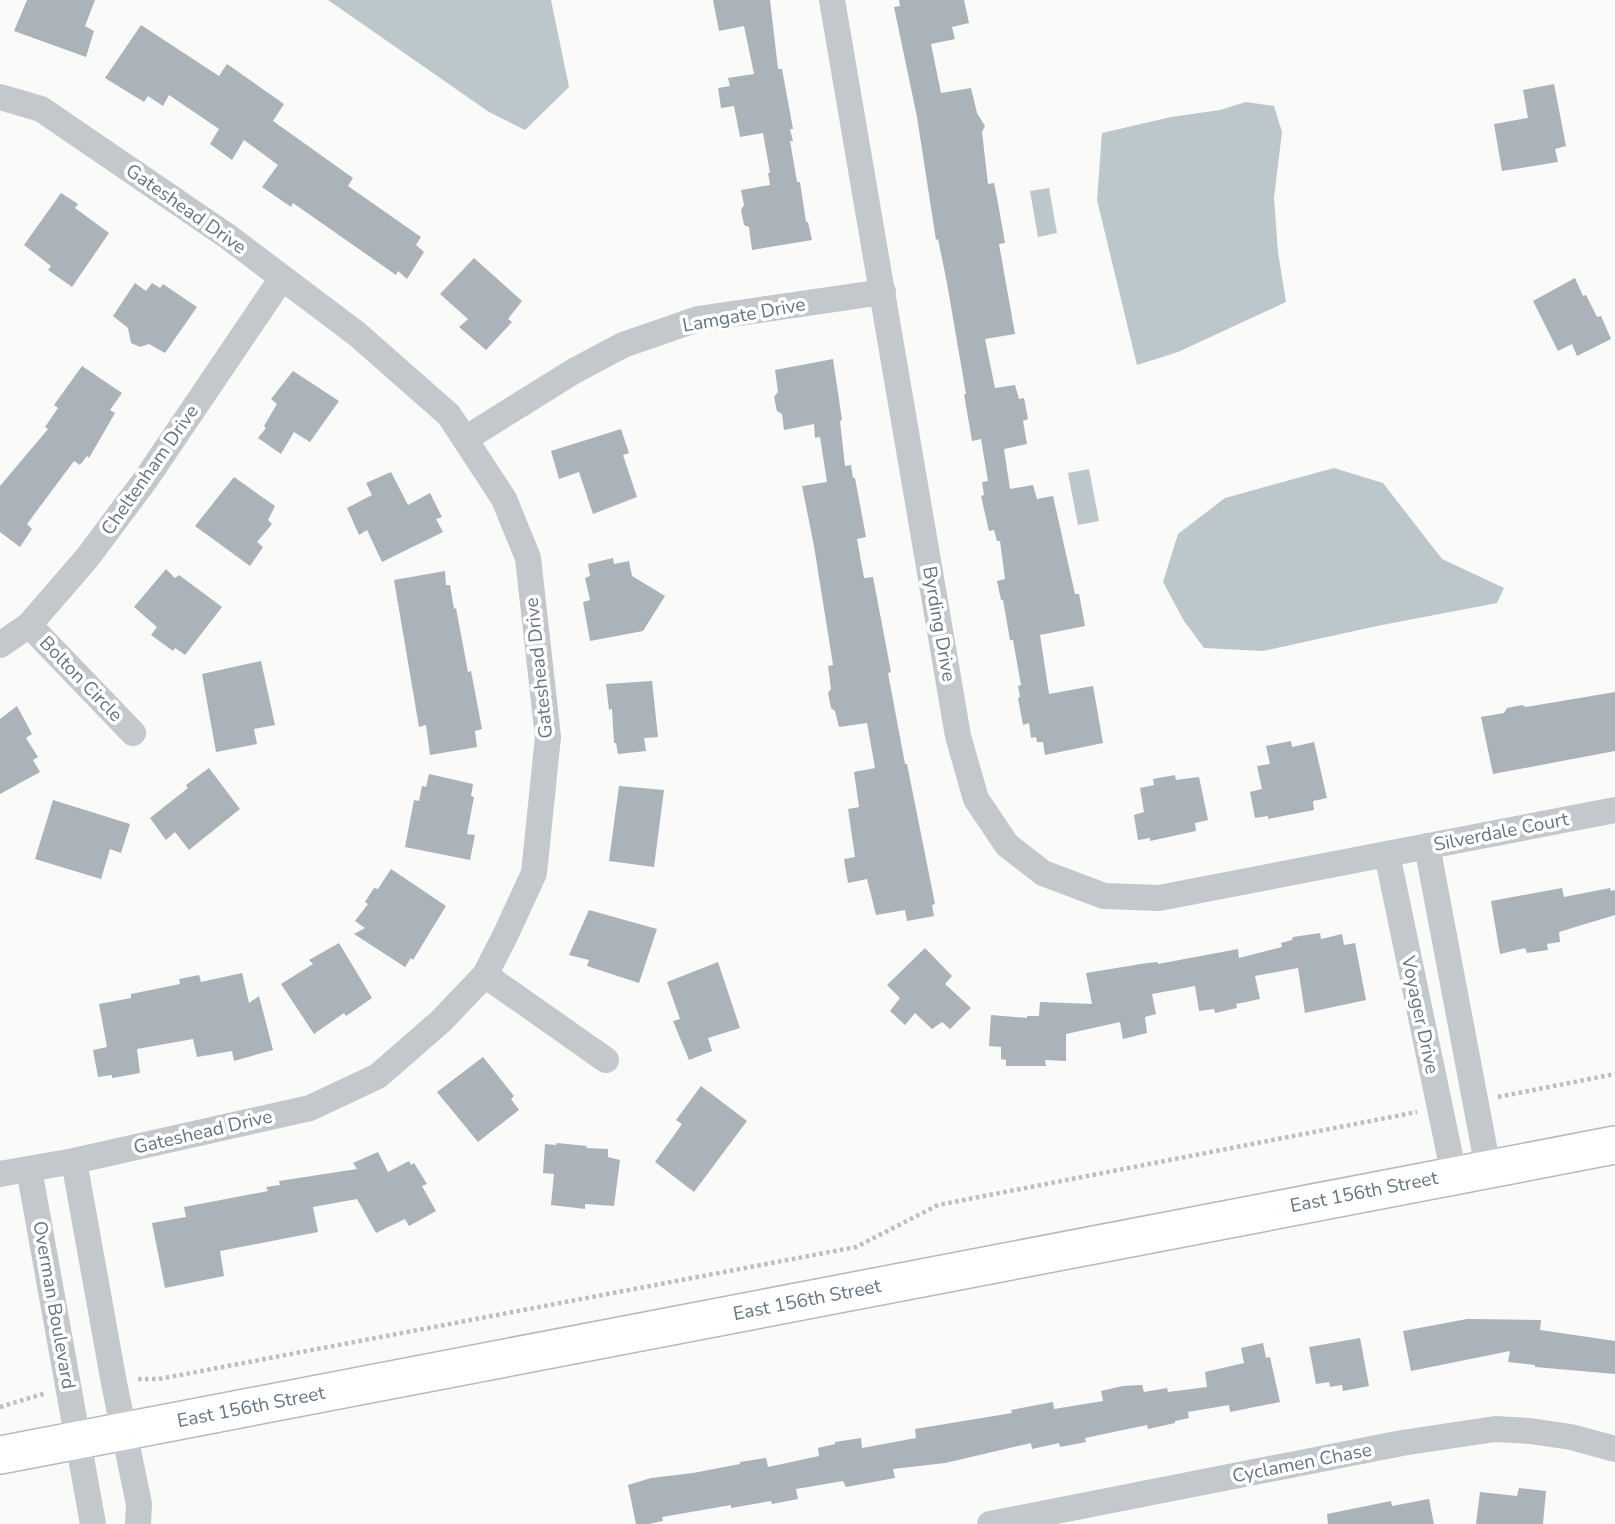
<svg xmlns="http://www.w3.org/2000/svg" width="1615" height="1524" font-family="'Nunito Sans',sans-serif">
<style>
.water{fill:#bbc7cb}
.building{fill:#aab3b9}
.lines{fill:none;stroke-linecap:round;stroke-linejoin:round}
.secondary-casing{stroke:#b3babf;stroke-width:40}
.path{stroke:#bbbfc2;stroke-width:4.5;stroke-dasharray:3.5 3.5;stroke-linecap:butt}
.street{stroke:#c3c8cc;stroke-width:26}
.secondary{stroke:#fff;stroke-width:37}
.labels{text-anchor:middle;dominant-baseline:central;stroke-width:7;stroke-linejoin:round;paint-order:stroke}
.street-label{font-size:19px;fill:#657683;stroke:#fff}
</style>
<rect width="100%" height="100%" fill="#fafaf8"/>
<!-- water -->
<g class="water">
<path d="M 328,0 L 551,0 L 569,87 L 525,130 L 489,112 Z"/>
<path d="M 1246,102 L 1274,106 L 1282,132 L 1274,198 L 1278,252 L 1286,302 L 1178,352 L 1137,365 L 1097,200 L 1102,133 L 1171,117 L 1220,110 Z"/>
<path d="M 1049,188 L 1057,233 L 1038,237 L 1030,191 Z"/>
<path d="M 1334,468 L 1383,483 L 1442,559 L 1504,588 L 1497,603 L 1377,626 L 1263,651 L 1204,648 L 1184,621 L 1163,582 L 1178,534 L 1225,498 Z"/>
<path d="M 1089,469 L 1099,521 L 1078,525 L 1068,473 Z"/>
</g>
<!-- building -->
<g class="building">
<path d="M 27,0 L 95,0 L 85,26 L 94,31 L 86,57 L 14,31 Z"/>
<path d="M 713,0 L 770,0 L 778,69 L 782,69 L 793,129 L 790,129 L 793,141 L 790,141 L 797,182 L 800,182 L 806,222 L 808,222 L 812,240 L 752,250 L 749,227 L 744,225 L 741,210 L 744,205 L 741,190 L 770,185 L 768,173 L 770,173 L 763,133 L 740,137 L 734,106 L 721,108 L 718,88 L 730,86 L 728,78 L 754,74 L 744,26 L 719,31 Z"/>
<path d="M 899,0 L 964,0 L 969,23 L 952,27 L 955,39 L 931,44 L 941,93 L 971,88 L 977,113 L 985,126 L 982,132 L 988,184 L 994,183 L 998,203 L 1005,243 L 999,244 L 1015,334 L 985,339 L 995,388 L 1015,385 L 1019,399 L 1024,398 L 1028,419 L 1023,421 L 1027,444 L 1004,449 L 1010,489 L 1033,485 L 1037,499 L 1053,496 L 1075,594 L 1079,594 L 1085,626 L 1040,635 L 1049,694 L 1093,686 L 1103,743 L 1045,755 L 1043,742 L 1037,742 L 1036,737 L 1031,738 L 1029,723 L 1023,725 L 1018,698 L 1020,697 L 1018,686 L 1021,685 L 1013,640 L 1010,640 L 1003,600 L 1001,600 L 997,581 L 1005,579 L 1000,541 L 997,541 L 994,530 L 989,531 L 981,496 L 984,495 L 982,482 L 988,481 L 981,439 L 972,441 L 964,394 L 966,394 L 947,283 L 938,239 L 936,240 L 917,117 L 894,7 L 900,6 Z"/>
<path d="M 141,25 L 219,76 L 227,64 L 284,104 L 273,121 L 353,178 L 348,186 L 421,237 L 416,245 L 424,252 L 407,279 L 398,271 L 396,275 L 293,203 L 291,207 L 262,187 L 278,165 L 244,140 L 232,160 L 210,144 L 219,129 L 169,95 L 163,106 L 148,96 L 144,102 L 105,78 Z"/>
<path d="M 1554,84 L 1566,146 L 1555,149 L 1558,162 L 1502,171 L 1494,124 L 1528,118 L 1523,90 Z"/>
<path d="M 61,193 L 78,204 L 75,208 L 109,233 L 72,287 L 48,270 L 51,266 L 24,245 Z"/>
<path d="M 474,258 L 522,301 L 508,319 L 512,322 L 486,350 L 459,327 L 468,319 L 440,294 Z"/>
<path d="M 1575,278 L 1583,296 L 1586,295 L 1597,317 L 1601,316 L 1611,339 L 1577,356 L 1572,344 L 1558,351 L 1533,301 Z"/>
<path d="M 135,283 L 146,291 L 152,283 L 160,288 L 163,284 L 197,307 L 165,353 L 149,344 L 140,347 L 131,343 L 128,328 L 113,316 Z"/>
<path d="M 833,359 L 842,420 L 840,421 L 845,466 L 851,465 L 853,478 L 855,478 L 866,537 L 857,539 L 864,578 L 873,577 L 891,672 L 888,673 L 905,764 L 907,764 L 935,904 L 932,905 L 934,916 L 907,921 L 905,910 L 876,915 L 867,879 L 848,883 L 844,859 L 855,857 L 848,809 L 859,807 L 854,772 L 875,768 L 867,723 L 839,727 L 835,711 L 831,708 L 828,693 L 831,689 L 828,666 L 833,665 L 814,546 L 802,486 L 827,482 L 820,437 L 815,438 L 814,424 L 784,430 L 782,414 L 777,411 L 774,397 L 778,392 L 775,370 Z"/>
<path d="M 82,366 L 122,393 L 110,410 L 115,413 L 89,458 L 87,456 L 80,465 L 74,461 L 27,524 L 32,529 L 20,547 L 0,532 L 0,486 L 48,429 L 45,427 L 58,408 L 54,405 Z"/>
<path d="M 293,371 L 339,401 L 310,442 L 294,432 L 281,454 L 258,438 L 266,428 L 264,426 L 277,404 L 271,399 Z"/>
<path d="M 621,429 L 629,453 L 623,455 L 637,497 L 593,514 L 579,472 L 559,479 L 551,451 Z"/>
<path d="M 391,472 L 408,505 L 430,493 L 442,517 L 436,519 L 443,532 L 382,562 L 367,530 L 359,535 L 347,508 L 372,495 L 366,483 Z"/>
<path d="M 234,477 L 275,506 L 268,520 L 272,524 L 257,542 L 263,547 L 250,566 L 195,526 Z"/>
<path d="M 613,558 L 614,564 L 629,561 L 632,576 L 665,596 L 643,631 L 590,641 L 583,602 L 590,600 L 585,578 L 590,576 L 588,564 Z"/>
<path d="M 166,569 L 175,578 L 179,575 L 222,607 L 185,655 L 175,648 L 173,651 L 151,635 L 157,627 L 134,607 Z"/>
<path d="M 445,571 L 446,585 L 450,585 L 454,609 L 456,608 L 468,672 L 471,671 L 482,729 L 475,731 L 477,747 L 430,755 L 426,725 L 419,727 L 394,580 Z"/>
<path d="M 261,661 L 275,725 L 254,729 L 257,744 L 216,752 L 202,674 Z"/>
<path d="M 652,681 L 658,737 L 644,738 L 646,751 L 618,754 L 616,743 L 614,743 L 612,709 L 609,710 L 606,684 Z"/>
<path d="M 1615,692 L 1615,751 L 1493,774 L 1481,717 L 1504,713 L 1507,708 L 1522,705 L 1526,707 Z"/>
<path d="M 17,706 L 32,734 L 26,738 L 38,757 L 33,760 L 40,772 L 0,794 L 0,719 Z"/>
<path d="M 1291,741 L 1292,747 L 1314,742 L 1327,798 L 1313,801 L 1314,810 L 1268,819 L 1268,816 L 1255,818 L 1250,792 L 1262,789 L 1257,766 L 1270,764 L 1266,746 Z"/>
<path d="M 209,768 L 240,809 L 189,850 L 175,832 L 166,840 L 150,818 L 188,788 L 186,785 Z"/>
<path d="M 429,774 L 473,784 L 471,796 L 474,797 L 467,834 L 475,835 L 470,860 L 405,847 L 414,800 L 419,801 L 422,786 L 426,787 Z"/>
<path d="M 1175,775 L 1176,780 L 1199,777 L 1208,820 L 1195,823 L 1196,831 L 1150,841 L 1150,838 L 1138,840 L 1134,815 L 1144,812 L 1140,788 L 1154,785 L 1153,779 Z"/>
<path d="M 619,786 L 664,790 L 654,867 L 609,861 Z"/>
<path d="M 53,800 L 130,824 L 121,853 L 110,849 L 101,879 L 35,859 Z"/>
<path d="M 391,869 L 446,906 L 413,960 L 411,958 L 405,967 L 354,934 L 365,928 L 355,921 L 368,904 L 365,902 L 374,888 L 378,889 Z"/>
<path d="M 1562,888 L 1564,897 L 1610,888 L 1611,891 L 1615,890 L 1615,915 L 1559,932 L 1560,942 L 1547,944 L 1548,950 L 1527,953 L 1525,948 L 1500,954 L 1491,901 Z"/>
<path d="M 589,910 L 657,929 L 639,983 L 587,966 L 589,960 L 569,955 Z"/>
<path d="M 1320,933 L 1321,939 L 1342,934 L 1344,945 L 1355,943 L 1366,1000 L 1305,1013 L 1298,968 L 1255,976 L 1260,999 L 1236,1004 L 1237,1008 L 1215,1013 L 1214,1009 L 1199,1011 L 1195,986 L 1152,994 L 1156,1014 L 1145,1017 L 1147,1033 L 1123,1039 L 1120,1022 L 1066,1034 L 1066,1061 L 1045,1060 L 1046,1066 L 1006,1066 L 1006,1060 L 1001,1059 L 1001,1047 L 989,1046 L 991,1015 L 1027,1018 L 1027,1016 L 1039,1016 L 1040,1002 L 1092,1004 L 1086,973 L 1147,963 L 1158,962 L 1158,964 L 1238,949 L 1239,958 L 1282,947 L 1281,943 L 1292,940 L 1293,937 Z"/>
<path d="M 339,943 L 372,998 L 346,1016 L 344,1013 L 314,1034 L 281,984 L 313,964 L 309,960 Z"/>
<path d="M 925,948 L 952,976 L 945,984 L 971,1008 L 950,1029 L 942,1022 L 932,1029 L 915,1013 L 905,1025 L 890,1011 L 900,998 L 887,985 Z"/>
<path d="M 718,962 L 740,1028 L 708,1038 L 712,1051 L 689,1060 L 673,1021 L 680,1019 L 667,982 Z"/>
<path d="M 242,973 L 249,1003 L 259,996 L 273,1050 L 234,1061 L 232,1051 L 197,1057 L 193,1039 L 137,1049 L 140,1073 L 112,1078 L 112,1075 L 98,1077 L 93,1050 L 107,1047 L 99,1004 L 131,998 L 131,994 L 180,984 L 179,979 L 199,975 L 201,982 Z"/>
<path d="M 483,1057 L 514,1096 L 511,1099 L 519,1110 L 478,1142 L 437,1092 Z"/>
<path d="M 701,1086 L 747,1121 L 694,1192 L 655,1162 L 682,1124 L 676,1120 Z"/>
<path d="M 557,1143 L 587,1146 L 586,1148 L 608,1149 L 608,1157 L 620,1160 L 614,1206 L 585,1204 L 585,1209 L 551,1205 L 554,1174 L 543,1173 L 545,1144 L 556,1145 Z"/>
<path d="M 378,1152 L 388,1172 L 409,1161 L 411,1165 L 414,1163 L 427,1184 L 422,1186 L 436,1211 L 409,1226 L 405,1219 L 376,1233 L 357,1199 L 313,1207 L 318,1232 L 220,1251 L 224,1276 L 165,1288 L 152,1223 L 186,1217 L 184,1207 L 268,1191 L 266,1187 L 280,1185 L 279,1181 L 357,1169 L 353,1163 Z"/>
<path d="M 1467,1319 L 1541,1320 L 1540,1330 L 1615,1341 L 1615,1374 L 1535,1367 L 1535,1365 L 1508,1362 L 1510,1351 L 1411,1371 L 1403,1331 Z"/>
<path d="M 1360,1338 L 1369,1386 L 1343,1391 L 1342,1385 L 1330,1387 L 1329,1382 L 1316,1384 L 1309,1347 Z"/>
<path d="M 1263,1343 L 1266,1358 L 1270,1357 L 1280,1402 L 1230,1412 L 1229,1405 L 1188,1412 L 1189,1418 L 1175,1421 L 1175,1423 L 1148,1429 L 1147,1425 L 1085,1438 L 1086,1442 L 1060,1447 L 1059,1443 L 1032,1449 L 1031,1443 L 945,1463 L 893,1469 L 895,1478 L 846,1487 L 843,1481 L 796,1489 L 798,1499 L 772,1504 L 771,1501 L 731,1508 L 731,1505 L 662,1517 L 663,1521 L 649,1524 L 636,1524 L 628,1485 L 651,1478 L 693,1473 L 740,1464 L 740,1462 L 766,1458 L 768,1467 L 819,1456 L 818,1448 L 835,1444 L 835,1442 L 861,1438 L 862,1448 L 916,1438 L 915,1429 L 1012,1413 L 1011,1410 L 1053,1402 L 1054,1409 L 1103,1401 L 1101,1391 L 1123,1386 L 1142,1385 L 1144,1392 L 1167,1388 L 1168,1392 L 1207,1387 L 1205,1372 L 1244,1363 L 1241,1348 Z"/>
<path d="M 1519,1488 L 1546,1491 L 1543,1524 L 1476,1524 L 1480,1492 L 1517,1496 Z"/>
<path d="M 1429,1499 L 1434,1524 L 1328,1524 L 1327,1514 L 1391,1501 L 1392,1506 Z"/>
</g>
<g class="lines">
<!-- secondary casing -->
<g class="secondary-casing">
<path id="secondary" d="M 0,1455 L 1615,1145"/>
</g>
<!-- path -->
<g class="path">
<path d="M 1498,1097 L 1615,1074"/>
<path d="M 138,1379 L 159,1379 L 856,1247 L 938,1205 L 1417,1112"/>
<path d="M 0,1407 L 46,1393"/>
</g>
<!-- street -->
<g class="street">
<path d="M 832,0 L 958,736 L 976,799 L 1007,845 L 1043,873 L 1104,896 L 1159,898 L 1615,810"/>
<path d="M 0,97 L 41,109 L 227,236 L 357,334 L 449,415 L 504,499 L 528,558 L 548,737 L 534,873 L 505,936 L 485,975 L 441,1021 L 378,1076 L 310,1108 L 74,1161 L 0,1174"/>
<path d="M 465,439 L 574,371 L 623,345 L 698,319 L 883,292"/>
<path d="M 29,625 L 133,733"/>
<path d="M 0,645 L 29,625 L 87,558 L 146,479 L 282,278"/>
<path d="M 1427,846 L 1488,1168"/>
<path d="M 1387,854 L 1454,1175"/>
<path d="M 485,975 L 606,1060"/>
<path d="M 74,1161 L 114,1383 L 139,1504 L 138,1524"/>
<path d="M 29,1169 L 93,1524"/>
<path d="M 990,1524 L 1402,1443 L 1495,1429 L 1530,1431 L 1571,1437 L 1615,1449"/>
</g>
<!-- secondary -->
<use href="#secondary" class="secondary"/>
</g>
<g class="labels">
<!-- street labels -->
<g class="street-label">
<text transform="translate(186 209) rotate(35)">Gateshead Drive</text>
<text transform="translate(744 315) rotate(-10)">Lamgate Drive</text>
<text transform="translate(150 470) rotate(-55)">Cheltenham Drive</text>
<text transform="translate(939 624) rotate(80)">Byrding Drive</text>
<text transform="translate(539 668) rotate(-96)">Gateshead Drive</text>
<text transform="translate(81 679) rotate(46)">Bolton Circle</text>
<text transform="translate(1501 832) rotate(-11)">Silverdale Court</text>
<text transform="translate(1420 1015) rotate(78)">Voyager Drive</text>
<text transform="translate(203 1132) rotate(-13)">Gateshead Drive</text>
<text transform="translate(1364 1192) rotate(-11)">East 156th Street</text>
<text transform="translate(807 1300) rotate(-11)">East 156th Street</text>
<text transform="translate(54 1305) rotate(80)">Overman Boulevard</text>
<text transform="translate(251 1407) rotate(-11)">East 156th Street</text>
<text transform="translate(1302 1463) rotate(-11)">Cyclamen Chase</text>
</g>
</g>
</svg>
